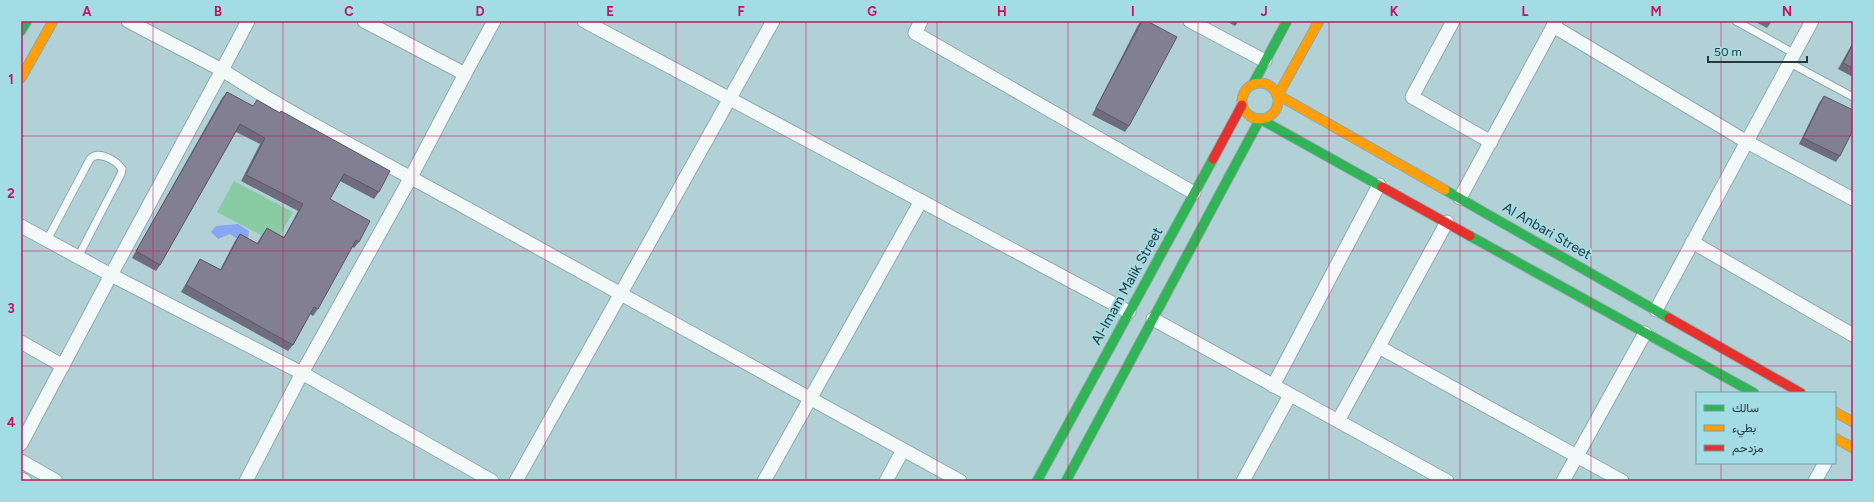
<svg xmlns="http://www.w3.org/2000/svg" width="1874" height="502" font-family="Figtree,Vazirmatn,sans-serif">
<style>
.green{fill:#89cba2}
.water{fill:#87a8f1}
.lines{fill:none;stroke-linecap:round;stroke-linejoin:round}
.lane-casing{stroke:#90a9ad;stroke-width:9}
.street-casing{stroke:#90a9ad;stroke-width:15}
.fast-casing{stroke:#90a9ad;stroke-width:11}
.slow-casing{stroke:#90a9ad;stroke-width:11}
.jam-casing{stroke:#90a9ad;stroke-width:11}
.lane{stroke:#f3f8f9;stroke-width:7}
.street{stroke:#f3f8f9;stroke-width:13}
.fast{stroke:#30b455;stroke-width:9}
.slow{stroke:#ff9f0a;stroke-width:9}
.jam{stroke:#e5322d;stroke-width:9}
.wall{fill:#6f6d7d}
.building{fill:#817f91;stroke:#5a5966}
.grid{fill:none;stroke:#c2185b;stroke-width:1;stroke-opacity:0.55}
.labels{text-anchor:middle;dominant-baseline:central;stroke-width:4;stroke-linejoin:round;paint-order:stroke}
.street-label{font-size:14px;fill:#243b3e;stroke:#a3dce5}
.neatline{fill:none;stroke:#c2185b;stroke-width:1.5}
.grid-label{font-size:13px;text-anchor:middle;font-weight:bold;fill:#c2185b}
</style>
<rect width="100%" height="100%" fill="#b2d1d6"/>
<!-- green -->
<path class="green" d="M 234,181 L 293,212 L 276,243 L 217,212 Z"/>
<!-- water -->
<path class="water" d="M 238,224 L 249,231 L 248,238 L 242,242 L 230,234 L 218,239 L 211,232 L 216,226 Z"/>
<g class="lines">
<!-- lane casing -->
<g class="lane-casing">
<g id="lane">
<path d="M 1736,21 L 1795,54"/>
<path d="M 1790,63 L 1853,97"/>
<path d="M 47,240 L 90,159 C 98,150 116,160 122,169 L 121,174 L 78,257"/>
</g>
</g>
<!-- street casing -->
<g class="street-casing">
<g id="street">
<path d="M 128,21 L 222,70 L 248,21"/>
<path d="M 364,21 L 465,74 L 494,21"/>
<path d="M 584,21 L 1129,312"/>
<path d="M 921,21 L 915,33 L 1194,193"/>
<path d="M 1190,21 L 1265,61"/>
<path d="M 1453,21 L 1412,97 L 1491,142"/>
<path d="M 1553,26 L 1747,142 L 1853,199"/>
<path d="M 465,74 L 411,177 L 302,373 L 111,275 L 222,70 C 302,121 387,164 470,210 C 633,301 796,391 960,481"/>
<path d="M 1460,198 L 1556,21"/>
<path d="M 21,226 L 111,275 L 21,444"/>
<path d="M 1692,242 L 1853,335"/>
<path d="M 1656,310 L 1812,21"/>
<path d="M 1153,319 L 1447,481"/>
<path d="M 21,342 L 63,366"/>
<path d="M 1379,347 L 1622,481"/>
<path d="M 1273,386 L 1379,185"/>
<path d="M 1338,421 L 1447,222"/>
<path d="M 21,461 L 56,481"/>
<path d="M 21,479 L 25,481"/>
<path d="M 246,481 L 302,373 L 492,481"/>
<path d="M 516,481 L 773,21"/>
<path d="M 764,481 L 921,201"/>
<path d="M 886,481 L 903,450"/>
<path d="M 1243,481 L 1290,395"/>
<path d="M 1563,481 L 1645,333"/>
<path d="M 1815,481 L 1825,463"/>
</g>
</g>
<!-- fast casing -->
<g class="fast-casing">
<g id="fast">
<path d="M 21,31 L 27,21"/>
<path d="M 1253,84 L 1287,21"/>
<path d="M 1445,190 L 1669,318"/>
<path d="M 1470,236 L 1754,393"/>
<path d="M 1037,481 L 1213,159"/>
<path d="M 1066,481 L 1260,119 L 1382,187"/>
</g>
</g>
<!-- slow casing -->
<g class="slow-casing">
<g id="slow">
<path d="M 1319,21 L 1278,95 L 1445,190"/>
<path d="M 21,78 L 53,21"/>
<circle cx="1260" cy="101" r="18"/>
<path d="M 1835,412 L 1853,422"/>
<path d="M 1835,438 L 1853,448"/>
</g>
</g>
<!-- jam casing -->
<g class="jam-casing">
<g id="jam">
<path d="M 1213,159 L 1242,105"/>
<path d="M 1382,187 L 1470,236"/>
<path d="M 1669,318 L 1801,393"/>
</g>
</g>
<!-- lane -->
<use href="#lane" class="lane"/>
<!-- street -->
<use href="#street" class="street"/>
<!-- fast -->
<use href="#fast" class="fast"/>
<!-- slow -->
<use href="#slow" class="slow"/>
<!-- jam -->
<use href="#jam" class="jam"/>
</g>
<!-- wall -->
<g class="wall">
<path d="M 1141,21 L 1147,21 L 1129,126 L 1125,132 L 1092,115 L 1138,25 Z"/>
<path d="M 1226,21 L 1239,21 L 1235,26 Z"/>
<path d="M 1754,21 L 1772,21 L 1767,28 Z"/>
<path d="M 1853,42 L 1853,77 L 1838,69 Z"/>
<path d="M 227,92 L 253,106 L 257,100 L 379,192 L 374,199 L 340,181 L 330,199 L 359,242 L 354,248 L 352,247 L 318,309 L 313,316 L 310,314 L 293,345 L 288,351 L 181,292 L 196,266 L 200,259 L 220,270 L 235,241 L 240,234 L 257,243 L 262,235 L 267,228 L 284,237 L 298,211 L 241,181 L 260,144 L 236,132 L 160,265 L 156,271 L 132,258 L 222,98 Z"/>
<path d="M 1824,96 L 1840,156 L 1836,162 L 1799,144 L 1819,103 Z"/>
</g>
<!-- building -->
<g class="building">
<path d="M 1142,21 L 1147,21 L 1177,37 L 1129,126 L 1096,108 Z"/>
<path d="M 1853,44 L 1853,68 L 1843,63 Z"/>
<path d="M 227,92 L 253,106 L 257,100 L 280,113 L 281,111 L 390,171 L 379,192 L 344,174 L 330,199 L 370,221 L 359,242 L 356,240 L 318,309 L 314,307 L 293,345 L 186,285 L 200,259 L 221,270 L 240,234 L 258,244 L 267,228 L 284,238 L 303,204 L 246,175 L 265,138 L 240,124 L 160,265 L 136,251 Z"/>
<path d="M 1824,96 L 1853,110 L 1853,130 L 1840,156 L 1803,138 Z"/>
</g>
<!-- grid -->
<path class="grid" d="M 153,21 L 153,481M 283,21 L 283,481M 414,21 L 414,481M 545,21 L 545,481M 676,21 L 676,481M 806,21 L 806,481M 937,21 L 937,481M 1068,21 L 1068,481M 1198,21 L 1198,481M 1329,21 L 1329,481M 1460,21 L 1460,481M 1591,21 L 1591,481M 1721,21 L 1721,393M 21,136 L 1853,136M 21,251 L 1853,251M 21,366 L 1853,366M 1721,463 L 1721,481"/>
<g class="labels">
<!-- street labels -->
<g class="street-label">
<text transform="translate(1547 231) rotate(30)">Al Anbari Street</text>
<text transform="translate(1127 286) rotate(-61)">Al-Imam Malik Street</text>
</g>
</g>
<!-- border -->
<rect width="1874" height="502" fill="none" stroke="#a3dce5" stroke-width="44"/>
<!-- legend -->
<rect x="1696" y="392" width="140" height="72" fill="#a3dce5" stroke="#709ca2"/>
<rect x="1704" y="405" width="20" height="6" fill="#30b455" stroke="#709ca2"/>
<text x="1732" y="412" font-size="12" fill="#243b3e">سالك</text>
<rect x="1704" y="425" width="20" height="6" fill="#ff9f0a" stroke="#709ca2"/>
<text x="1732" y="432" font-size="12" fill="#243b3e">بطيء</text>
<rect x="1704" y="445" width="20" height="6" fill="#e5322d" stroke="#709ca2"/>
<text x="1732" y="452" font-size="12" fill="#243b3e">مزدحم</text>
<!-- scale -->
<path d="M1708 56v6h99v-6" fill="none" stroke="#243b3e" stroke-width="2"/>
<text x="1714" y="56" font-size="12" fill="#243b3e" stroke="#a3dce5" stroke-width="3" paint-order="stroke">50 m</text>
<rect x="22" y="22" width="1830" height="458" class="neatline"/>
<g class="grid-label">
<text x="87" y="16">A</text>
<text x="218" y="16">B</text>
<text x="349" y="16">C</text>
<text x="480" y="16">D</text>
<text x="610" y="16">E</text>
<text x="741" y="16">F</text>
<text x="872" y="16">G</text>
<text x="1002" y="16">H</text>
<text x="1133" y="16">I</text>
<text x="1264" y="16">J</text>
<text x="1394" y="16">K</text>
<text x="1525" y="16">L</text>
<text x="1656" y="16">M</text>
<text x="1787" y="16">N</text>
<text x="11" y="84">1</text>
<text x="11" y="198">2</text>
<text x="11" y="313">3</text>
<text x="11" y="427">4</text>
</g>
</svg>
